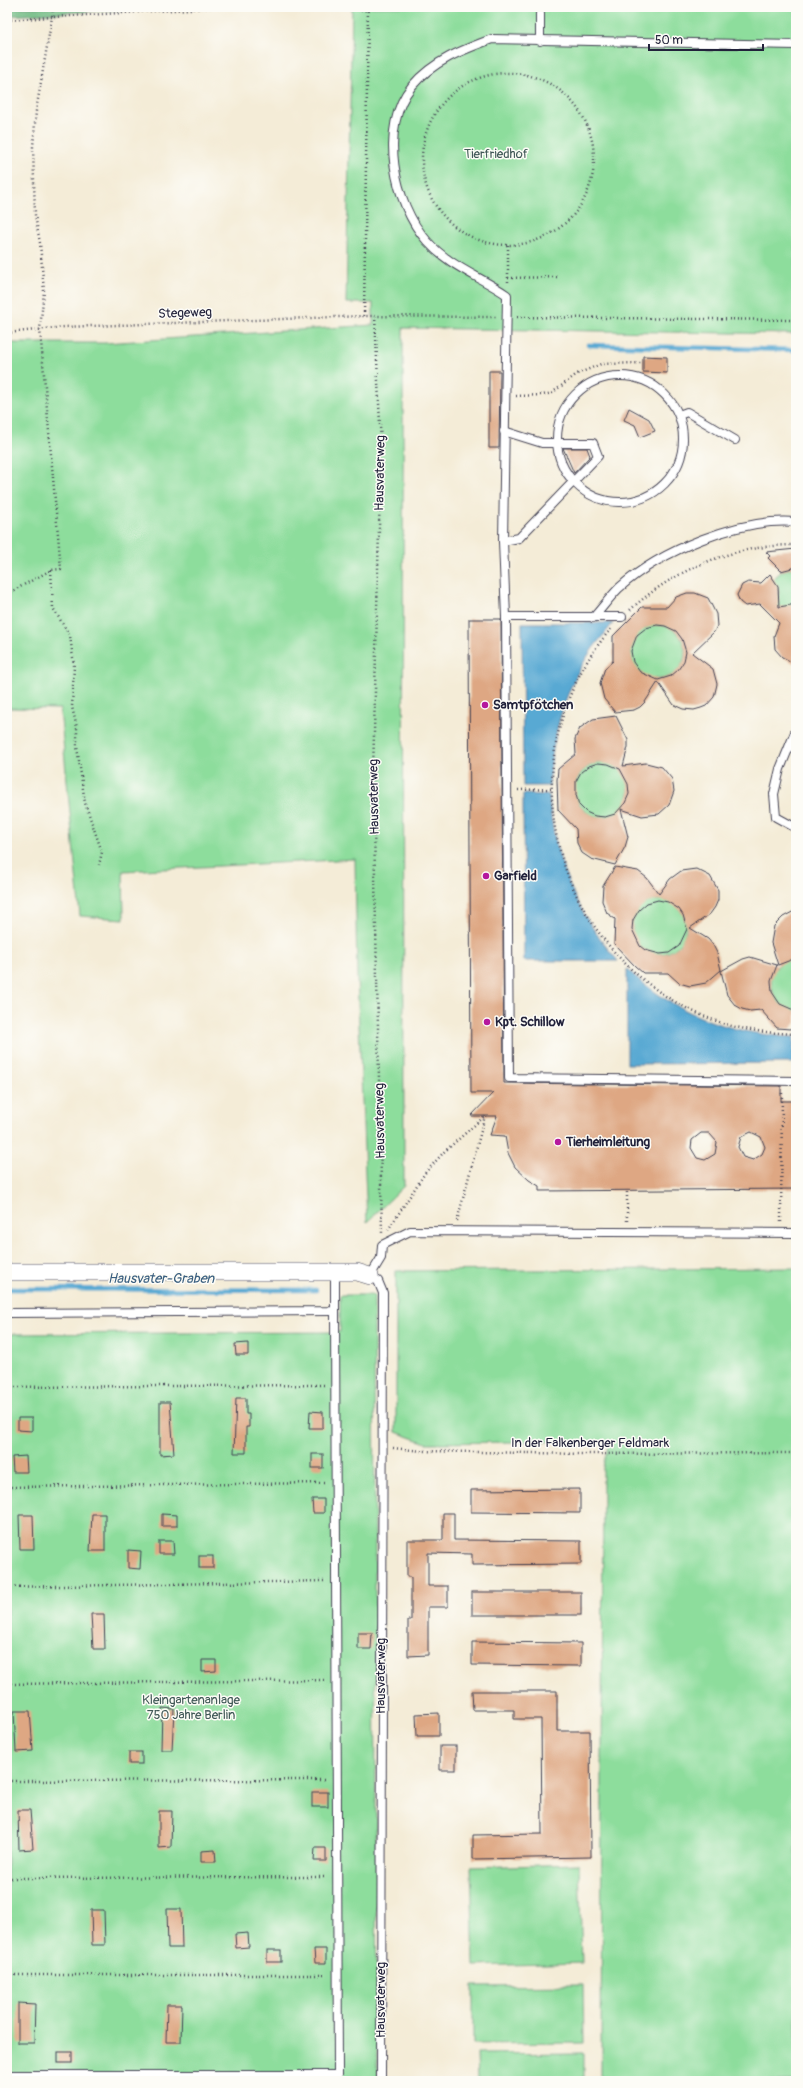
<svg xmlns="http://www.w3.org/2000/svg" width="803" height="2088" font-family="Pangolin,sans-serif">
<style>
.green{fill:#8ddd9c;stroke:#58806c}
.forest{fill:#72bc84;stroke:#4a6f60}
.water{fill:#58a9d3;stroke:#3d6687}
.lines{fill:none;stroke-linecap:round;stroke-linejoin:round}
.stream{stroke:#58a9d3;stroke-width:4.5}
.building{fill:#dea783;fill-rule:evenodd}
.lane-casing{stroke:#424052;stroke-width:10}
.street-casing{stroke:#424052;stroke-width:18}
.path{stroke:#424052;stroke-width:2.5;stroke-dasharray:1 3;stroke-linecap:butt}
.lane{stroke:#fff;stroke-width:8}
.street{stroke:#fff;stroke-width:17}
.poi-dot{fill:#b5179e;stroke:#fdfcf7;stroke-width:1.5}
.labels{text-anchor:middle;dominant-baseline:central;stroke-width:3;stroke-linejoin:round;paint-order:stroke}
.park-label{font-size:13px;fill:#425a58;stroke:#fdfcf7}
.street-label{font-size:13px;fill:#22223b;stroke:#fdfcf7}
.poi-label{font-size:13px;font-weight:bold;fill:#22223b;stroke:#fdfcf7;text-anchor:start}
.water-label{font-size:14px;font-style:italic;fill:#3a5f7f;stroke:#fdfcf7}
</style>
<rect width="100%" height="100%" fill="#fdfcf7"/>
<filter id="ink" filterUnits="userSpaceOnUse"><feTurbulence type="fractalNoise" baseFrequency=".025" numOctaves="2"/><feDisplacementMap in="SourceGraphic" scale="8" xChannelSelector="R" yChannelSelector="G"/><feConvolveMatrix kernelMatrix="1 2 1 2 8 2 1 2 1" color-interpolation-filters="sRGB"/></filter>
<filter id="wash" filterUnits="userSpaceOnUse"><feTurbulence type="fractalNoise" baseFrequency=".012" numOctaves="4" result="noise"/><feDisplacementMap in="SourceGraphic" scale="16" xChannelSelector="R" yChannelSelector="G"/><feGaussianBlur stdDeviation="0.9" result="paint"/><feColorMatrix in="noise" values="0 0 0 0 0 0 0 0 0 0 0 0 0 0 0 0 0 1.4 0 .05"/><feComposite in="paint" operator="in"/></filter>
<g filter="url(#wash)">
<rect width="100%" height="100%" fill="#f4ecd7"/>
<!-- green -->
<g class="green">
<path d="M 352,7 L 796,7 L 796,334 L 403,328 L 404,1186 L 367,1222 L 357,977 L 355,859 L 123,871 L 124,919 L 80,916 L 60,709 L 7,708 L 7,343 L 105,343 L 373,325 L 373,303 L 346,303 Z"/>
<path d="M 796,567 L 796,605 L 780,610 L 776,605 L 779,592 L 773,579 L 782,571 Z"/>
<circle cx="658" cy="652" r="27"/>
<circle cx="602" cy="790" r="27"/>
<circle cx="659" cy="927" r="27"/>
<path d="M 796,958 L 796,1011 C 772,1009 761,974 784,961 C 787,959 792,959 796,958 Z"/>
<path d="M 796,1268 L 796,2081 L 601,2081 L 603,1467 L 609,1441 L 426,1443 L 396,1432 L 396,1271 Z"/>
<path d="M 340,1295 L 374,1295 L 377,2081 L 7,2081 L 7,1334 L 340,1332 Z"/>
<path d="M 579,1864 L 582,1963 L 474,1966 L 471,1867 Z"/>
<path d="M 583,1985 L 584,2043 L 473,2044 L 473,1986 Z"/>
<path d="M 584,2053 L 584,2081 L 478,2081 L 477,2054 Z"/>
</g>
<!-- forest -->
<path class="forest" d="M 7,7 L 183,7 L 7,16 Z"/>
<!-- water -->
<g class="water">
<path d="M 522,623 L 613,623 C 605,634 594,645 587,657 C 562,696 552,740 549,786 L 523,786 Z"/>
<path d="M 523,794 L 549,795 C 553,859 576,913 618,961 L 524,961 Z"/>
<path d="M 627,969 C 672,1012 731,1035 794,1037 L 793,1063 L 627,1064 Z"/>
</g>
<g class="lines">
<!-- stream -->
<g class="stream">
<path d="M 588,345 L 796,350"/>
<path d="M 7,1289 L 316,1290"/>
</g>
</g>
<g id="blocks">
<!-- building -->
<g class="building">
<path d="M 643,356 L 667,357 L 667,373 L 643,372 Z"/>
<path d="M 489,371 L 500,371 L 499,448 L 489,448 Z"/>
<path d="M 629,408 L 649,419 L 655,431 L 640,437 L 635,425 L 624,420 Z"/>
<path d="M 563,448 L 587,448 L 590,456 L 574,473 Z"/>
<path d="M 796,549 L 796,567 L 781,571 L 768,558 L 770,556 L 766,552 Z"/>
<path d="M 770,574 L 778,586 L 779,607 L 796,604 L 796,664 L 782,657 L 775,649 L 774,636 L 779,623 L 760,604 L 745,606 L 740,602 L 737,595 L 742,585 L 748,582 L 761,583 Z"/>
<path d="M 687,593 L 695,593 L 708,598 L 716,614 L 717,626 L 714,632 L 692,653 L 713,669 L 717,684 L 714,697 L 706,706 L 701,708 L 694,710 L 683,709 L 674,705 L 658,682 L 645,702 L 640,707 L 634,710 L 615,712 L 604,699 L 600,683 L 605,668 L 613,661 L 613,636 L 642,607 L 667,607 L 676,597 ZM 657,625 L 665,626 L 676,631 L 682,639 L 686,652 L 684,661 L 678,670 L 671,676 L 658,680 L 640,672 L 633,662 L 631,651 L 637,635 L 646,628 Z"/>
<path d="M 469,619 L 501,619 L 504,1083 L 781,1086 L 781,1101 L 796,1101 L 796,1189 L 539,1191 L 539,1186 L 529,1180 L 515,1167 L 508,1153 L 505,1136 L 490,1135 L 497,1116 L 471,1116 L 493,1093 L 471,1093 ZM 751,1132 L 761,1137 L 765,1147 L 762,1154 L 753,1160 L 743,1157 L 738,1147 L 741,1137 ZM 701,1133 L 709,1133 L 717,1142 L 715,1154 L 705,1160 L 697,1158 L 691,1148 L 692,1140 Z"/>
<path d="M 616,716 L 628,740 L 628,747 L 623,766 L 646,763 L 662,767 L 672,779 L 674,791 L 669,805 L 659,814 L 642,816 L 621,809 L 628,837 L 625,847 L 615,865 L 591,859 L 582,853 L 577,843 L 576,829 L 558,810 L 557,780 L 558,769 L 576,754 L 575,739 L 580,728 L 593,719 ZM 598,763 L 608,764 L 620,769 L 628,784 L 629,794 L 625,803 L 615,814 L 605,817 L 595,816 L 586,812 L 579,805 L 576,795 L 576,781 L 581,772 L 589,766 Z"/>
<path d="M 615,867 L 638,871 L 647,878 L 659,894 L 670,879 L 681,871 L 696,869 L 710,876 L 718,890 L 718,900 L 715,907 L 710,914 L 690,928 L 708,939 L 713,945 L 717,953 L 721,970 L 706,983 L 690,986 L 679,983 L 668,973 L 643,973 L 635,966 L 614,944 L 615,919 L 607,913 L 602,901 L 603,886 ZM 658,900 L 668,902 L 679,909 L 683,915 L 687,929 L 679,946 L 669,953 L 660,954 L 645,950 L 640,946 L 632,929 L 633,920 L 639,910 L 647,903 Z"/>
<path d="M 796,910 L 796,958 L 778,965 L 771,943 L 774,926 L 783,917 Z"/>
<path d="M 750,957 L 777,965 L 771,981 L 772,992 L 780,1004 L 796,1011 L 796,1023 L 790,1029 L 777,1028 L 761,1010 L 750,1011 L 742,1009 L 735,1005 L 727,995 L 721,971 L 743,959 Z"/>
<path d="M 248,1343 L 248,1355 L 236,1355 L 235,1344 Z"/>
<path d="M 236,1398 L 246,1398 L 246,1414 L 249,1414 L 249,1427 L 246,1427 L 246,1453 L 234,1453 Z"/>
<path d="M 160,1402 L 170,1402 L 174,1454 L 160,1455 Z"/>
<path d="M 310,1411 L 323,1412 L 323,1428 L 309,1428 Z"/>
<path d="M 18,1418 L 32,1418 L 32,1431 L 18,1430 Z"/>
<rect x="312" y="1454" width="11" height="14"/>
<path d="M 26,1456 L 27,1472 L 13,1472 L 12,1457 Z"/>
<path d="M 580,1489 L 580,1513 L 471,1512 L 471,1490 Z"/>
<path d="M 312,1499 L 324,1499 L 324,1513 L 313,1513 Z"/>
<path d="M 443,1513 L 454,1513 L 454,1540 L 581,1541 L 581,1564 L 472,1565 L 472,1554 L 428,1553 L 428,1586 L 448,1586 L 448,1607 L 428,1607 L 428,1655 L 408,1656 L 408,1620 L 411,1620 L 411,1577 L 407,1577 L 407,1540 L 443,1540 Z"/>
<path d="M 92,1514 L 105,1514 L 105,1551 L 90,1551 Z"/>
<path d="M 162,1514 L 177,1515 L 177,1526 L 162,1526 Z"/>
<path d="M 19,1515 L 33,1515 L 34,1549 L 20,1549 Z"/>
<path d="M 159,1541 L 173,1541 L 174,1554 L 159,1554 Z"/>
<path d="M 128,1550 L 141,1551 L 140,1569 L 128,1568 Z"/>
<rect x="199" y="1556" width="14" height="12"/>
<rect x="472" y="1592" width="109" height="23"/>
<path d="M 91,1614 L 104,1614 L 105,1649 L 93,1649 Z"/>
<path d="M 358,1633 L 372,1633 L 371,1649 L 358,1649 Z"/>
<path d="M 472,1642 L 581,1643 L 581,1666 L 472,1665 Z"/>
<path d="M 202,1660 L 216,1660 L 216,1671 L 202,1672 Z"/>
<path d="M 472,1691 L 557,1691 L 557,1731 L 590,1731 L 591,1857 L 473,1859 L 473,1835 L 542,1834 L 541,1719 L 514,1719 L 514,1710 L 473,1710 Z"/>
<path d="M 162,1708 L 174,1709 L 172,1750 L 161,1750 Z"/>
<path d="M 14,1711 L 30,1711 L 33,1751 L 16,1752 Z"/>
<path d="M 439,1713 L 439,1736 L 417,1736 L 416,1714 Z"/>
<rect x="440" y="1746" width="16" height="24"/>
<rect x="129" y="1752" width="13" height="12"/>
<rect x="312" y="1792" width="16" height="15"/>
<path d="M 18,1810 L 30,1810 L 33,1849 L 19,1850 Z"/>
<path d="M 159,1811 L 172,1811 L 171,1847 L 159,1848 Z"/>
<path d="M 315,1848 L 326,1848 L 326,1861 L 314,1861 Z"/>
<path d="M 215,1850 L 216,1862 L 201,1862 L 201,1851 Z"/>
<path d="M 167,1909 L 181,1909 L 182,1948 L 168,1948 Z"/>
<path d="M 91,1910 L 104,1910 L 105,1945 L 92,1945 Z"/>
<path d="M 248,1933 L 249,1947 L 236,1948 L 235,1934 Z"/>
<path d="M 314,1949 L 326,1949 L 326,1963 L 315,1963 Z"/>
<rect x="267" y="1950" width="14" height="12"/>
<path d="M 18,2003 L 35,2004 L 34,2043 L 18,2043 Z"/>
<path d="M 167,2005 L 182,2005 L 181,2042 L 166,2042 Z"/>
<rect x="58" y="2052" width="14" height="11"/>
</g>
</g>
</g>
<g filter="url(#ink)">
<use href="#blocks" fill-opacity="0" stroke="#424052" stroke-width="1"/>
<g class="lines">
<!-- lane casing -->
<g class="lane-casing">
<g id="lane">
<path d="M 540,14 L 540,41"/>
<path d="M 796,45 L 492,39 C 462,50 433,61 412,86 C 378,127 394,204 427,241 C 449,266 481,277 507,295 L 503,541 L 506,617 L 509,1078 L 796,1081"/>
<circle cx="620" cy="439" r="63"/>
<path d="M 679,415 L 687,412 L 735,440"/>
<path d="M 503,541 L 519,538 L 598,456 L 593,443 L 542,443 L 504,431"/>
<path d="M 506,617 L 622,617"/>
<path d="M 593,618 C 602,608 610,597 619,588 C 660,551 741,517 796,522"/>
<path d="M 796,730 L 780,769 L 774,794 L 776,817 L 796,828"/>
<path d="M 7,1313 L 335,1311 L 335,1271"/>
<path d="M 7,2075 L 338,2075 L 335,1311"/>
<path d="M 381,2081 L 383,1293 L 378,1281 L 370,1276 L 381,1258 L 382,1245 L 410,1231 L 796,1233"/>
</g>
</g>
<!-- street casing -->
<g class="street-casing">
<path id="street" d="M 7,1272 L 357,1272 L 370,1276"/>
</g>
<!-- path -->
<g class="path">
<path d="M 53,7 L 52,17 L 225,7"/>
<path d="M 345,7 L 368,11"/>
<path d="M 7,20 L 52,17 L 36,111 L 33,147 L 35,215 L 40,243 L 44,291 L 40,329 L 61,569 L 51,570 L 7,594"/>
<circle cx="508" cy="159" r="86"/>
<path d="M 508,278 L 557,277"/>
<path d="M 508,282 L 508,245"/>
<path d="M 364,316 L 368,7"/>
<path d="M 375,316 L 381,446 L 373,774 L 382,1233"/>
<path d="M 517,317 L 796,320"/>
<path d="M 7,333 L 64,327 L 364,316 L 496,317"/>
<path d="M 516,396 L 543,395 L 552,393 L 577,374 L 601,364 L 643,363"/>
<path d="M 51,570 L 53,608 L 70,636 L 74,665 L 72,707 L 77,728 L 77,747 L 85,803 L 102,852 L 99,865"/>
<path d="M 630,610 C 676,568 734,545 796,545"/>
<path d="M 611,629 C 580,664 560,710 554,756 C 538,873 610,986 722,1023 C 746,1031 771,1033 796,1034"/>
<path d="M 518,790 L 551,789"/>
<path d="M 627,1192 L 627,1221"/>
<path d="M 457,1221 L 485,1116"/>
<path d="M 781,1222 L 782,1091"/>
<path d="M 388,1230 L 425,1173 L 444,1152 L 485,1116"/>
<path d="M 7,1387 L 325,1385"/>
<path d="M 393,1448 L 422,1451 L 583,1454 L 796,1453"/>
<path d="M 7,1487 L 324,1483"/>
<path d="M 7,1587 L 325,1581"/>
<path d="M 7,1684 L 326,1680"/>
<path d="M 7,1781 L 326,1780"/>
<path d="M 7,1878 L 326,1877"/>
<path d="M 7,1975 L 326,1975"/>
</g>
<!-- lane -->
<use href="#lane" class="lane"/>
<!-- street -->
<use href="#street" class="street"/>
</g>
</g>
<!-- markers -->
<g class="poi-dot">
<circle cx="485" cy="705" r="4"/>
<circle cx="486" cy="876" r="4"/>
<circle cx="487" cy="1022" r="4"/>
<circle cx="558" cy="1142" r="4"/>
</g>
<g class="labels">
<!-- park labels -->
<g class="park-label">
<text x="496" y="154">Tierfriedhof</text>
<text x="191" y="1700">Kleingartenanlage<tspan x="191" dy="15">750 Jahre Berlin</tspan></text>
</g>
<!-- street labels -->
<g class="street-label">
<text transform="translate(185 313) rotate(-2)">Stegeweg</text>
<text transform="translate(380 473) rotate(-89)">Hausvaterweg</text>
<text transform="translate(374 797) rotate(-91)">Hausvaterweg</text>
<text transform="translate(380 1121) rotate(-91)">Hausvaterweg</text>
<text x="590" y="1443">In der Falkenberger Feldmark</text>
<text transform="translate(381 1676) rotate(-90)">Hausvaterweg</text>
<text transform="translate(381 2000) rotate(-90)">Hausvaterweg</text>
</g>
<!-- poi labels -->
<g class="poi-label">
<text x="493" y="705">Samtpfötchen</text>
<text x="494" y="876">Garfield</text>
<text x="495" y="1022">Kpt. Schillow</text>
<text x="566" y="1142">Tierheimleitung</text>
</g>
<!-- water labels -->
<g class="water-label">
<text x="161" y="1278">Hausvater-Graben</text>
</g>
</g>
<!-- margin -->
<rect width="803" height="2088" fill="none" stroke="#fdfcf7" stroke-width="24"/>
<!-- scale -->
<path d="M649 44v6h114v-6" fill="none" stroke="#22223b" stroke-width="2"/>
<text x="655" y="44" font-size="12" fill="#22223b" stroke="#fdfcf7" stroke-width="3" paint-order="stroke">50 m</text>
</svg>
